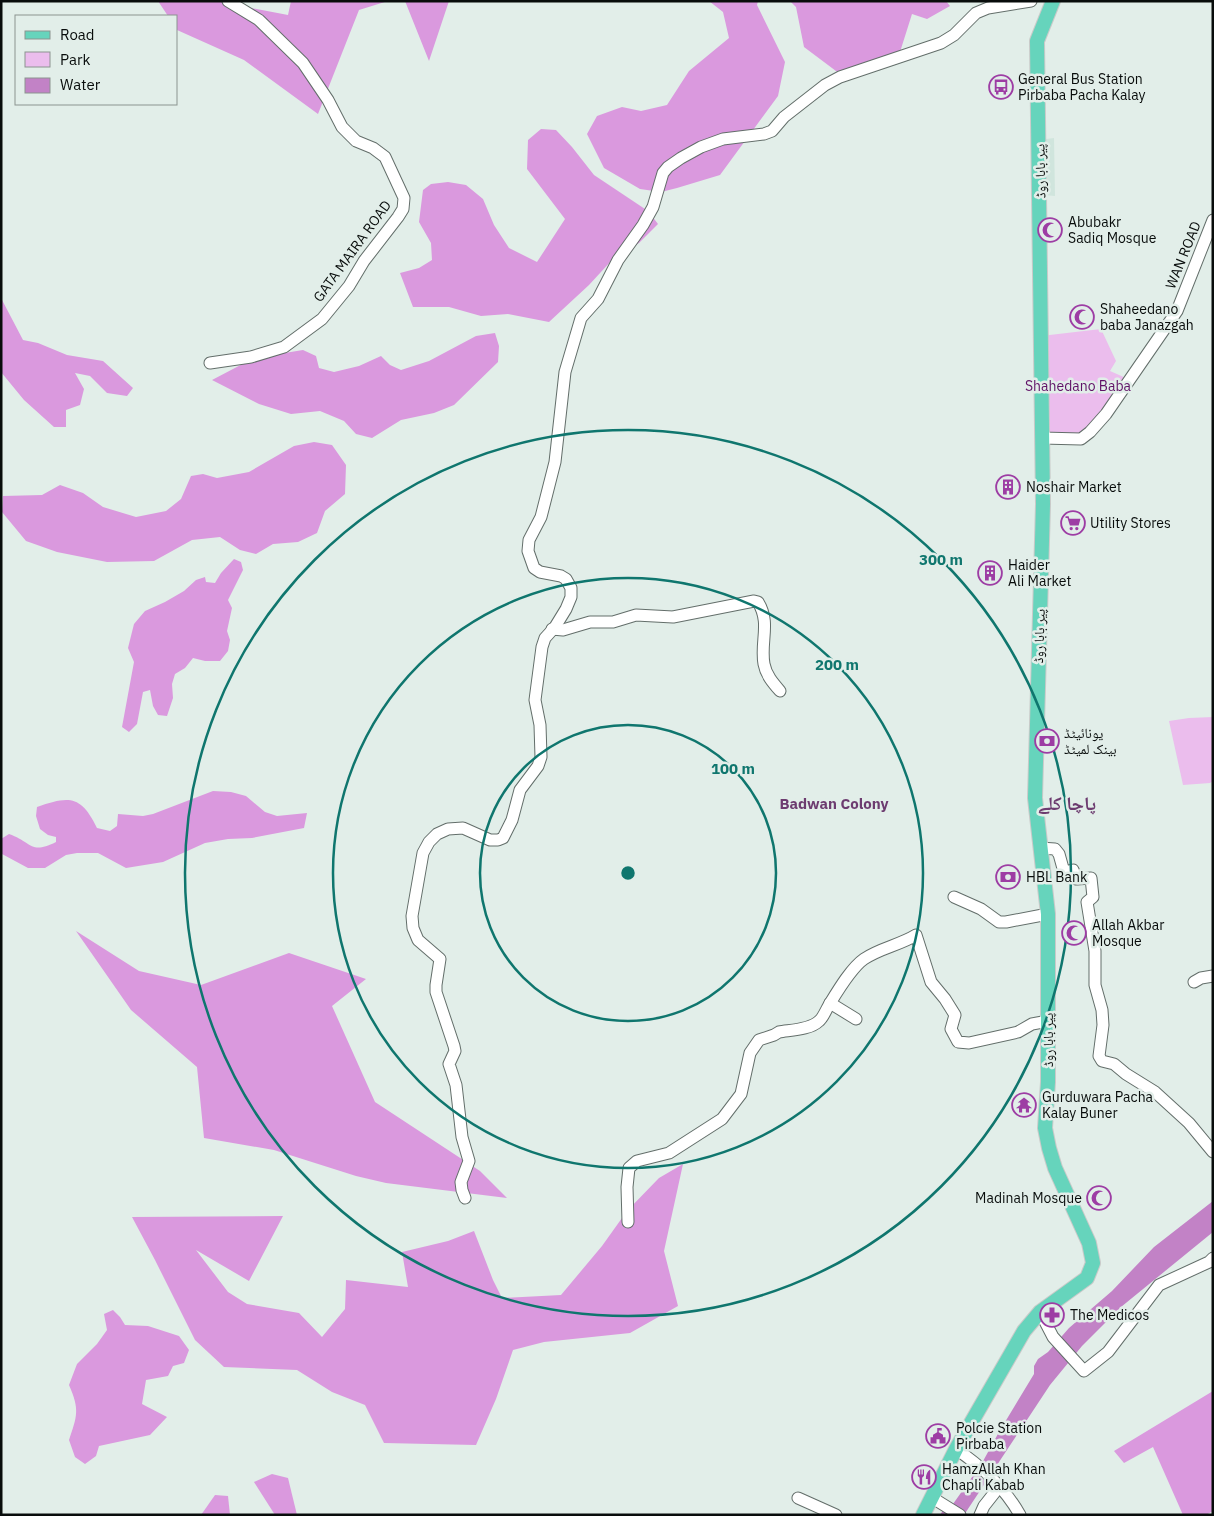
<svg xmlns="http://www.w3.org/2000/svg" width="1214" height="1516" font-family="'IBM Plex Sans','Noto Naskh Arabic',sans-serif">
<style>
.built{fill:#d0e5dd}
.green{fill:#ebbded}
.forest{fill:#da99de}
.water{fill:#c282c6}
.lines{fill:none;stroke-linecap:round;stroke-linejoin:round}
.minor-casing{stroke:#636e6a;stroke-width:13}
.major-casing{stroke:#c9cac9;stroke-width:16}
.minor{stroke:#fff;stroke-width:11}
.major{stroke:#66d4bc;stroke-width:14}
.ring{fill:none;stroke:#0f766e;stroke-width:2.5}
.labels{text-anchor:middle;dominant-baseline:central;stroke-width:5;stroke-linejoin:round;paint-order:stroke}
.poi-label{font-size:14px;fill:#080c0b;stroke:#e2eee9;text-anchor:start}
.street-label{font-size:14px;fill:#080c0b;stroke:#e2eee9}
.park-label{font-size:14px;fill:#601167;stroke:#e2eee9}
.neighbourhood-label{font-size:15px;font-weight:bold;fill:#6d3c70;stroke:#e2eee9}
.district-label{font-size:19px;font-weight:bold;fill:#6d3c70;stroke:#e2eee9}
.centre{fill:#0f766e;stroke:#e2eee9;stroke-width:2.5}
.ring-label{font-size:15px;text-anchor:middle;font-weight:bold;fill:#0f766e;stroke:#e2eee9;stroke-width:5;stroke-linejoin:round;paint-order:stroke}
</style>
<rect width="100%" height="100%" fill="#e2eee9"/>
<!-- built -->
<path class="built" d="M 1054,138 L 1055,196 L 1044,195 L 1046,139 Z"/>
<!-- green -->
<g class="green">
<path d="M 1101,329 L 1116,361 L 1110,371 L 1126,378 L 1081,439 L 1042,438 L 1041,336 Z"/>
<path d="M 1213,717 L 1213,781 L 1210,783 L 1183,785 L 1169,721 L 1189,718 Z"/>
</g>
<!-- forest -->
<g class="forest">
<path d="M 158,1 L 229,1 L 230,4 L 288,15 L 291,1 L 388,1 L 359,10 L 318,114 L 244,60 L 177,30 L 176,16 L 168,16 Z"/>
<path d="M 405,1 L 449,1 L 429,61 Z"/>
<path d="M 709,1 L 758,1 L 757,5 L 785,62 L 778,96 L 720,175 L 677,188 L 661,192 L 640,189 L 604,168 L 587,134 L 597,116 L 622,107 L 641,111 L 667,105 L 689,71 L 729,38 L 723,12 Z"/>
<path d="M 790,1 L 946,1 L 950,6 L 927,19 L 912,14 L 900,52 L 840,74 L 804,47 L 796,7 Z"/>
<path d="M 541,129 L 556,130 L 572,147 L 594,175 L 648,211 L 658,224 L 639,243 L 612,260 L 589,285 L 549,322 L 508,314 L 481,316 L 449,307 L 413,307 L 400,273 L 419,268 L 432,260 L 431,243 L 419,222 L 423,190 L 431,184 L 448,182 L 466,185 L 483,199 L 494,225 L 509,248 L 537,262 L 565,219 L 527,169 L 528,140 Z"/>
<path d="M 1,298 L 23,340 L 38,343 L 67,355 L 103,361 L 133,388 L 127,396 L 107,393 L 90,376 L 75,373 L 84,389 L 80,405 L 66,410 L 66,427 L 54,427 L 24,400 L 1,372 Z"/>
<path d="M 495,333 L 499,346 L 498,362 L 454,405 L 434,413 L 401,420 L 372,438 L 356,434 L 344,421 L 320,411 L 291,414 L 259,404 L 212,380 L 254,358 L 303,350 L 316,356 L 319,368 L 334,372 L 359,366 L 381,356 L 390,365 L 401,370 L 429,361 L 476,336 Z"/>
<path d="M 314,442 L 332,445 L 346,465 L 345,494 L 325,511 L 317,533 L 298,542 L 273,544 L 256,554 L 240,550 L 220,537 L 192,540 L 154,561 L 107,562 L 57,552 L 26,541 L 2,512 L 3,496 L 42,495 L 60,485 L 83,493 L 103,507 L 136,517 L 166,511 L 181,499 L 191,476 L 203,474 L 217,478 L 249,472 L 294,446 Z"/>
<path d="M 234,559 L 241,562 L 243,570 L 228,600 L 232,608 L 227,631 L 230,640 L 228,651 L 220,661 L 205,661 L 193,658 L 185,668 L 175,674 L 172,684 L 173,698 L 167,716 L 158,715 L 153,706 L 150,690 L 143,692 L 137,724 L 129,732 L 122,727 L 134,662 L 128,648 L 134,624 L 145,611 L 165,602 L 184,591 L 196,580 L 205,577 L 206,582 L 215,583 L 221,573 Z"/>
<path d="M 213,791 L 231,792 L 246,796 L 265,812 L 277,816 L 307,813 L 304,828 L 252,838 L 228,839 L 205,843 L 163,862 L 126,868 L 98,853 L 77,853 L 66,855 L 45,868 L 28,868 L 2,854 L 1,839 L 9,834 C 32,842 30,855 56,842 L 56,837 L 48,835 L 40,829 L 36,816 L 37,807 C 69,796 81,795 97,828 L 110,831 L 117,826 L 118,814 L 143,816 L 153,814 Z"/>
<path d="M 76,931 L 139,971 L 201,985 L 289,953 L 366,979 L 332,1006 L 375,1102 L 480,1171 L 507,1198 L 386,1183 L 356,1176 L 274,1150 L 204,1138 L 197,1067 L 131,1010 Z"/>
<path d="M 683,1164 L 664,1251 L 678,1306 L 630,1333 L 544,1342 L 513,1350 L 496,1399 L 476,1445 L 384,1443 L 365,1405 L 332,1392 L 297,1370 L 224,1367 L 195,1340 L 155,1260 L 132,1217 L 283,1216 L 249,1281 L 196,1250 L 228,1292 L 247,1304 L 299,1313 L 322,1337 L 345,1309 L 346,1280 L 408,1287 L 402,1252 L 448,1241 L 474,1231 L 493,1280 L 502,1298 L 561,1295 L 602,1246 L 627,1211 L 659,1178 Z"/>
<path d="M 113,1310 L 120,1317 L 125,1325 L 148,1326 L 179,1336 L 189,1350 L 184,1363 L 173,1366 L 168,1376 L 146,1380 L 142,1404 L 167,1417 L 150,1435 L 99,1446 L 96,1456 L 85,1464 L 75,1457 L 69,1440 C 77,1416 80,1410 69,1385 L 77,1364 L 97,1344 L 107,1330 L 104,1314 Z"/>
<path d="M 1213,1391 L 1213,1511 L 1206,1515 L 1183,1515 L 1153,1447 L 1124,1463 L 1114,1451 Z"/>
<path d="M 272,1474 L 288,1478 L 297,1515 L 275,1515 L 254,1482 Z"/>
<path d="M 215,1495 L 228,1496 L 230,1515 L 201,1515 Z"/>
</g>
<!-- water -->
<path class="water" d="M 1213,1201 L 1213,1232 L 1121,1307 L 1082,1346 L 1050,1385 L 964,1515 L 940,1515 L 947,1504 L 953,1504 L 982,1463 L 999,1432 L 1034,1374 L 1034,1366 L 1038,1359 L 1048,1352 L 1069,1328 L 1112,1291 L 1154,1247 Z"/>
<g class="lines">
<!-- minor casing -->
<g class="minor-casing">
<g id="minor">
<path d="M 210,363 L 251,357 L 284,347 L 322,319 L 349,286 L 364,261 L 398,217 L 403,209 L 404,198 L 385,157 L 373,148 L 356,141 L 342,127 L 328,100 L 303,63 L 259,20 L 228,1"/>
<path d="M 1042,438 L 1081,439 L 1090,432 L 1106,414 L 1177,311 L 1213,220"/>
<path d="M 552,629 L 563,630 L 590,622 L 613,622 L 636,615 L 673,617 L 754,601 L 758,602 C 771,623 760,642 764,664 C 766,675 773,683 780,691"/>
<path d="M 1040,848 L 1055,849 L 1059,854 L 1064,872 L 1073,870 L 1077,879 L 1091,878 L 1093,897 L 1087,902 L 1095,951 L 1095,985 L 1102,1010 L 1103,1025 L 1099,1056 L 1102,1061 L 1114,1064 L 1126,1074 L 1155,1092 L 1189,1123 L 1213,1152"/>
<path d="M 954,897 L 981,909 L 999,922 L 1006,922 L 1048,914"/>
<path d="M 1194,982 L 1201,978 L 1213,976"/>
<path d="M 830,1003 L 856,1019"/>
<path d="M 465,1198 L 462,1190 L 461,1182 L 469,1161 L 462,1137 L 456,1085 L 449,1064 L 455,1051 L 454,1046 L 436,992 L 436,985 L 440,959 L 418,940 L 413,928 L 412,916 L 423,853 L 429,842 L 437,834 L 448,829 L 463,828 L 490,840 L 498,840 L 503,838 L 512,820 L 520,790 L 538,766 L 541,757 L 540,725 L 535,700 L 542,647 L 545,638 L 555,627 L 566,609 L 571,597 L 571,588 L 566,579 L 561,576 L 540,572 L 534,568 L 528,551 L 529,540 L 541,517 L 555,462 L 565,372 L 581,318 L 598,299 L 618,260 L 643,225 L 653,207 L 663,173 L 668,167 L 681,158 L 701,147 L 723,139 L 764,134 L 772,131 L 784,117 L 825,85 L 840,77 L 941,43 L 954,35 L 976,13 L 988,8 L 1031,1"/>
<path d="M 628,1222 L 627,1187 L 629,1168 L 637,1161 L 669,1153 L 722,1119 L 741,1094 L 750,1053 L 759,1040 L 774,1035 L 779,1032 C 790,1030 810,1030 819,1021 C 823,1018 826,1010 829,1005 C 837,992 851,968 864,959 C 880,948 900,945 916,935 L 931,982 L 945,999 L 955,1015 L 951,1029 L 958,1042 L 969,1043 L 1018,1032 L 1032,1024 L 1048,1021"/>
<path d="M 1040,1312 L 1053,1337 L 1084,1371 L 1108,1352 L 1159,1285 L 1209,1262 L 1213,1258"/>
<path d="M 956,1449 C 981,1466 1005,1488 1020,1515"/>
<path d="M 931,1497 L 960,1515"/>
<path d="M 798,1498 L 836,1515"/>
<path d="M 980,1515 L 984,1506 L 999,1487"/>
</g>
</g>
<!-- major casing -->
<g class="major-casing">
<path id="major" d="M 923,1515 L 956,1449 L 1024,1331 L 1040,1312 L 1087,1278 L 1093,1263 L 1089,1243 L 1055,1168 L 1049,1148 L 1045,1128 L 1048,1082 L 1048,914 L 1035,798 L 1043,504 L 1037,41 L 1053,1"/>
</g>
<!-- minor -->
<use href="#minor" class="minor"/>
<!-- major -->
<use href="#major" class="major"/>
</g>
<!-- distance rings -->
<g class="ring">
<circle cx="628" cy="873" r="148"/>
<circle cx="628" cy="873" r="295"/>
<circle cx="628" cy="873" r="443"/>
</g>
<!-- icons -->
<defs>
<g id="bus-ring" transform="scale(1.25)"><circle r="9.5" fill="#e2eee9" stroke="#9d3da4" stroke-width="1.5"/><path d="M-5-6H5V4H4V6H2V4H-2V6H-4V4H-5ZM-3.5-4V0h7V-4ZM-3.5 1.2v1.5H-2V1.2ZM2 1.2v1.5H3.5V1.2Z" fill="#9d3da4"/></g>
<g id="mosque-ring" transform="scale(1.25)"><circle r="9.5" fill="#e2eee9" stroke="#9d3da4" stroke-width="1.5"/><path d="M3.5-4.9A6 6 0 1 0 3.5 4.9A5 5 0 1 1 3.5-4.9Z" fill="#9d3da4"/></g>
<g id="building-ring" transform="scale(1.25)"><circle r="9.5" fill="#e2eee9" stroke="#9d3da4" stroke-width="1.5"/><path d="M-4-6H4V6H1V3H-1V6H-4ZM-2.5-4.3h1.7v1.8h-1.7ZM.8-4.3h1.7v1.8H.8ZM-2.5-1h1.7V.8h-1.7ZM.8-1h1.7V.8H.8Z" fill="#9d3da4"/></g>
<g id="supermarket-ring" transform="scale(1.25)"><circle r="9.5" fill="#e2eee9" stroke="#9d3da4" stroke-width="1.5"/><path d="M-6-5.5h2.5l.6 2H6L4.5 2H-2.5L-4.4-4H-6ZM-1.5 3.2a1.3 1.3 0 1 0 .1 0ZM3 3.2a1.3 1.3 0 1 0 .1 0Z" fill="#9d3da4"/></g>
<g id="bank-ring" transform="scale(1.25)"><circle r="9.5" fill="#e2eee9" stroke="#9d3da4" stroke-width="1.5"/><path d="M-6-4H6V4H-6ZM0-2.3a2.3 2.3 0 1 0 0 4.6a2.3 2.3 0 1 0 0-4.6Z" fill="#9d3da4"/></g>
<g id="temple-ring" transform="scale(1.25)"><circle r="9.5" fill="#e2eee9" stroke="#9d3da4" stroke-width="1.5"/><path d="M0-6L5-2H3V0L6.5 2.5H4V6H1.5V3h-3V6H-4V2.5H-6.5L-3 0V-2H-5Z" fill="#9d3da4"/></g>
<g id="pharmacy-ring" transform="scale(1.25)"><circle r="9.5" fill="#e2eee9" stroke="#9d3da4" stroke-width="1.5"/><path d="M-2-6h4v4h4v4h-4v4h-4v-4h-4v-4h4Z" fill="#9d3da4"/></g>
<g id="civic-ring" transform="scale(1.25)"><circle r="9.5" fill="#e2eee9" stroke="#9d3da4" stroke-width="1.5"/><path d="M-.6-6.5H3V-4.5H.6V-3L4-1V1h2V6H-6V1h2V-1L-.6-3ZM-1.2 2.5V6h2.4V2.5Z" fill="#9d3da4"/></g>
<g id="restaurant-ring" transform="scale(1.25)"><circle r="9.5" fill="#e2eee9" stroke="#9d3da4" stroke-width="1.5"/><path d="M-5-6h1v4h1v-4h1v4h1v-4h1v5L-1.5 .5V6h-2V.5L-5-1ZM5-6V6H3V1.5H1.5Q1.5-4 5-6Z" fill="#9d3da4"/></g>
</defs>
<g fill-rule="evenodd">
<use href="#bus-ring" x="1001" y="87"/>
<use href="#mosque-ring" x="1050" y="230"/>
<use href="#mosque-ring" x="1082" y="317"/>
<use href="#building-ring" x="1008" y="487"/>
<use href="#supermarket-ring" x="1073" y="523"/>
<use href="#building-ring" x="990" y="573"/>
<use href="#bank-ring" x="1047" y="741"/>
<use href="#bank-ring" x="1008" y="877"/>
<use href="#mosque-ring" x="1074" y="933"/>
<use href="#temple-ring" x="1024" y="1105"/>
<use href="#mosque-ring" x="1099" y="1198"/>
<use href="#pharmacy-ring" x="1052" y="1315"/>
<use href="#civic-ring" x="938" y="1436"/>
<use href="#restaurant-ring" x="924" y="1477"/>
</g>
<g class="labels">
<!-- poi labels -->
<g class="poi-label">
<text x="1018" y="79">General Bus Station<tspan x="1018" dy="16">Pirbaba Pacha Kalay</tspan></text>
<text x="1068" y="222">Abubakr<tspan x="1068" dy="16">Sadiq Mosque</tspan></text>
<text x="1100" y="309">Shaheedano<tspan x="1100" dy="16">baba Janazgah</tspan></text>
<text x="1026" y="487">Noshair Market</text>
<text x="1090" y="523">Utility Stores</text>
<text x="1008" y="565">Haider<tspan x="1008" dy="16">Ali Market</tspan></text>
<text x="1064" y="733">یونائیٹڈ<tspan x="1064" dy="16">بینک لمیٹڈ</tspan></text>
<text x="1026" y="877">HBL Bank</text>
<text x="1092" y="925">Allah Akbar<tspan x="1092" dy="16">Mosque</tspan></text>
<text x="1042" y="1097">Gurduwara Pacha<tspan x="1042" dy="16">Kalay Buner</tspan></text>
<text x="1082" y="1198" text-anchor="end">Madinah Mosque</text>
<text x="1070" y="1315">The Medicos</text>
<text x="956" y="1428">Polcie Station<tspan x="956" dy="16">Pirbaba</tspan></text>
<text x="942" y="1469">HamzAllah Khan<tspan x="942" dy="16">Chapli Kabab</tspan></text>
</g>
<!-- street labels -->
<g class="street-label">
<text transform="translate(1040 171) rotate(-91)">پیر بابا روڈ</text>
<text transform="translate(352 251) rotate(-54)">GATA MAIRA ROAD</text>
<text transform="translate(1183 255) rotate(-68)">WAN ROAD</text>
<text transform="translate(1039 636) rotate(-88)">پیر بابا روڈ</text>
<text transform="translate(1048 1040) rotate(-90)">پیر بابا روڈ</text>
</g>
<!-- park labels -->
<g class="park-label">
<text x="1078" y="386">Shahedano Baba</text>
</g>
<!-- neighbourhood labels -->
<g class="neighbourhood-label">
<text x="834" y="803">Badwan Colony</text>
</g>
<!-- district labels -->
<g class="district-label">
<text x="1067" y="803">پاچا کلے</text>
</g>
</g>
<circle cx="628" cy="873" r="8" class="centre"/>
<g class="ring-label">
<text x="941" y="565">300 m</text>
<text x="837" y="670">200 m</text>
<text x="733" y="774">100 m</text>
</g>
<!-- border -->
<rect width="1214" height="1516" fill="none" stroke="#080c0b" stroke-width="5"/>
<!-- legend -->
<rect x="15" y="15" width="162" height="90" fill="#e2eee9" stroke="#8b9490"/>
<rect x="25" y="31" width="25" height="8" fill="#66d4bc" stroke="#8b9490"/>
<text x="60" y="40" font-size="15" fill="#080c0b">Road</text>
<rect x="25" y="52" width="25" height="15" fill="#ebbded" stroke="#8b9490"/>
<text x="60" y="65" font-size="15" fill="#080c0b">Park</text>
<rect x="25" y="78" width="25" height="15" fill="#c282c6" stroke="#8b9490"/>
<text x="60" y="90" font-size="15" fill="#080c0b">Water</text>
</svg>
